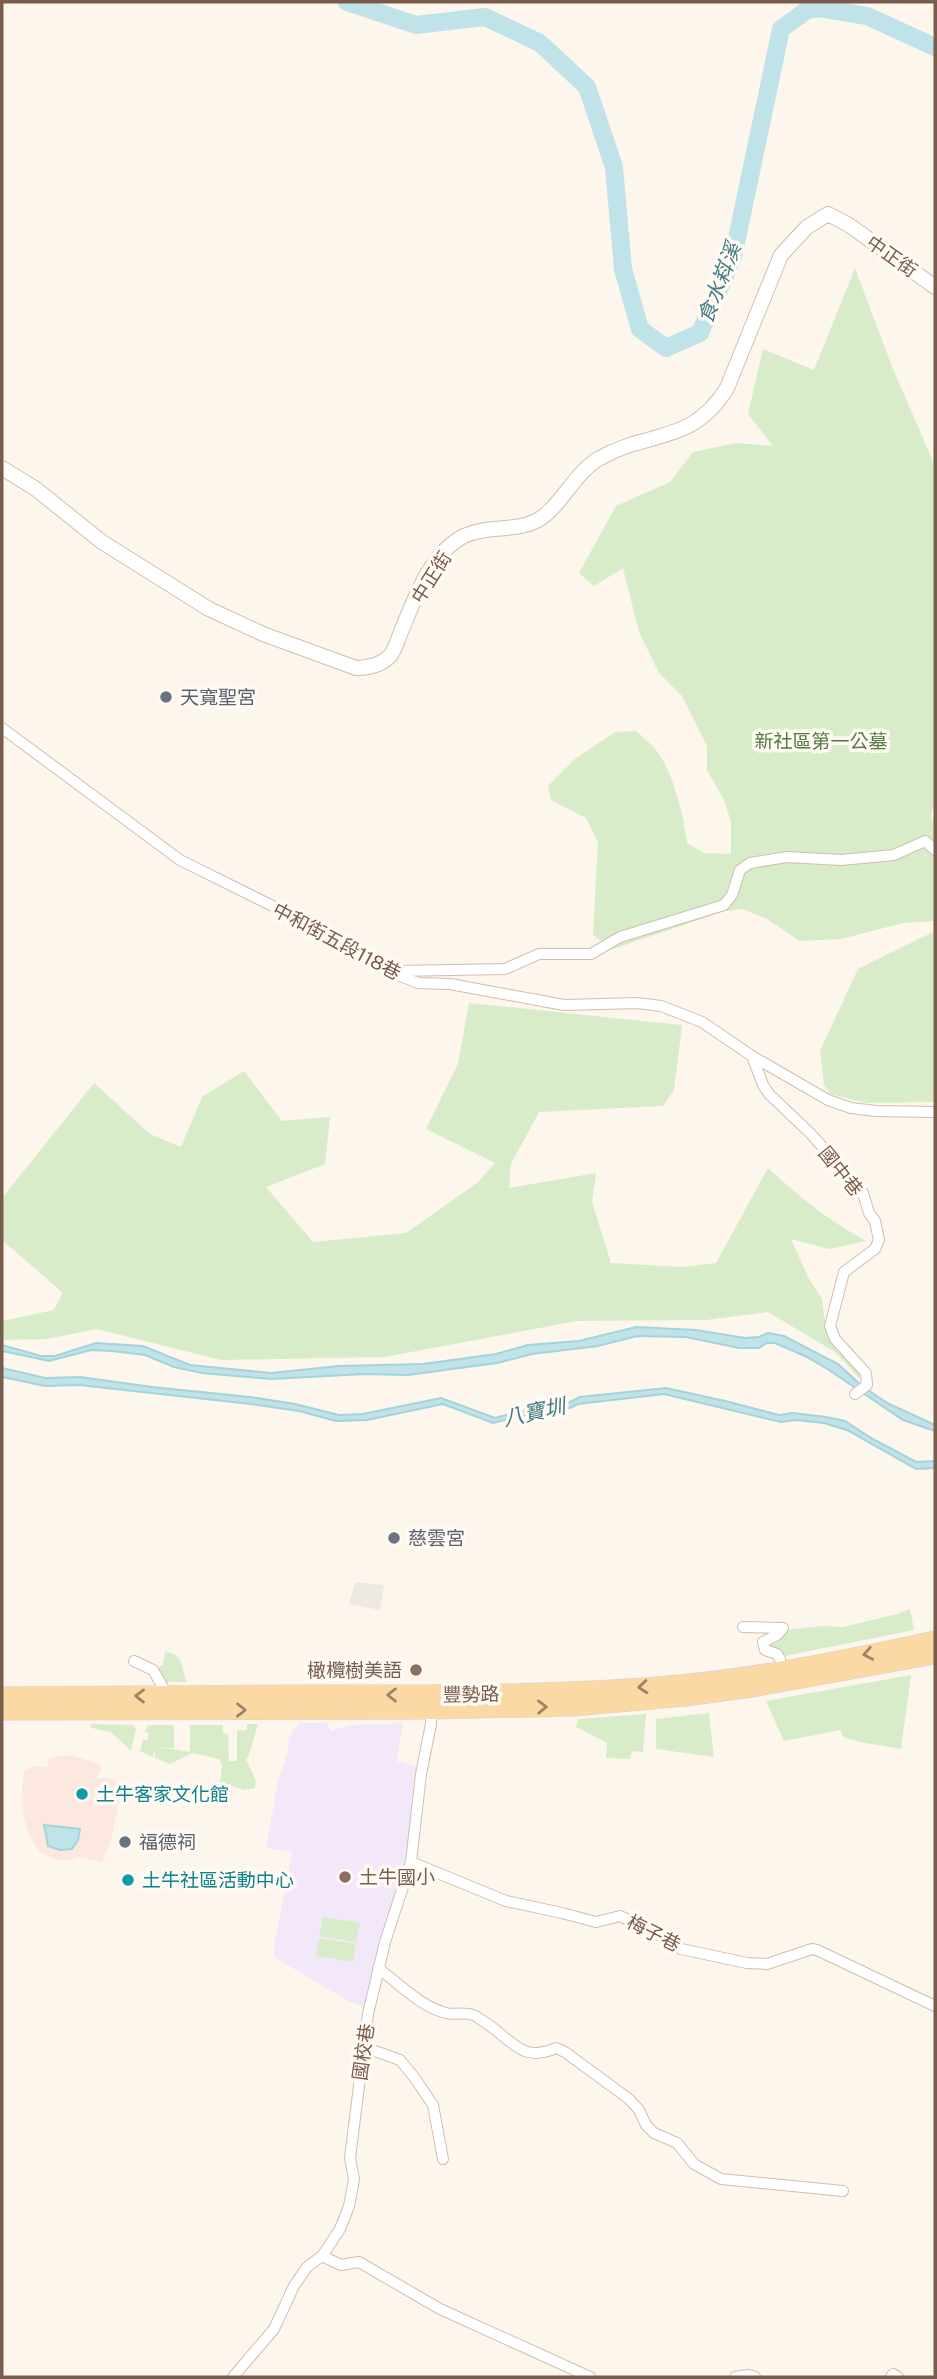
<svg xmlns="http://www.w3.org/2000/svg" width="937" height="2379" font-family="'Public Sans','Noto Sans TC',sans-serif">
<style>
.commercial{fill:#fde8e0}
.industrial{fill:#efe9e4}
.education{fill:#f3e8fa}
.green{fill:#d8ecc9}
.water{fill:#bfe3e8;stroke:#a5d3da;stroke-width:2}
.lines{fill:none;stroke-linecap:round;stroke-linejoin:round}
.river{stroke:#bfe3e8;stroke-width:18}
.minor-casing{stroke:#d1beb0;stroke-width:12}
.tertiary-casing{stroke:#d1beb0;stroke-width:16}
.primary-casing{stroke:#dad1cd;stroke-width:19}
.minor{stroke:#fff;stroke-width:10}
.tertiary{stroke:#fff;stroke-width:14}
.primary{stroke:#fbd9a5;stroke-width:18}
.oneway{stroke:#a18267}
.worship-dot{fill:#6b7280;stroke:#fffaf3;stroke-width:2.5}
.education-dot{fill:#8d6e63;stroke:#fffaf3;stroke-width:2.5}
.culture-dot{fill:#0f9aa8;stroke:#fffaf3;stroke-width:2.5}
.labels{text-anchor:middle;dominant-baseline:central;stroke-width:7;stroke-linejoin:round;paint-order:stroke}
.street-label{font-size:19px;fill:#7a5c4d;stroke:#fffaf3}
.worship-label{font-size:19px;fill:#5b616d;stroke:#fffaf3;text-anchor:start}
.park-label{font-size:19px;fill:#537a41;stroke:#fffaf3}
.education-label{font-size:19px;fill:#785e54;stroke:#fffaf3;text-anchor:end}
.culture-label{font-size:19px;fill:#0d838f;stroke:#fffaf3;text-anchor:start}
.water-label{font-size:21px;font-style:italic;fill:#437c86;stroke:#fffaf3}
</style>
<rect width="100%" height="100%" fill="#fdf6ec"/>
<!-- commercial -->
<path class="commercial" d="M 70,1755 L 100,1764 L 101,1769 L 96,1778 L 108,1778 L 123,1784 L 110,1844 L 102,1862 L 80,1857 L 66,1861 L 53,1859 L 40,1852 L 31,1839 L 25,1822 L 21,1802 L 24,1771 L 36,1766 L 48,1767 L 49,1758 Z"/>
<!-- industrial -->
<path class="industrial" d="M 355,1582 L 384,1585 L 380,1610 L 349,1604 Z"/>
<!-- education -->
<path class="education" d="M 300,1723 L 327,1723 L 331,1731 L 350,1725 L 403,1723 L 397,1761 L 415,1766 L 417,1770 L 407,1862 L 367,2008 L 348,2001 L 274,1957 L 273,1953 L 292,1852 L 266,1848 L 278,1781 L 287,1754 L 289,1736 L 292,1736 L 292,1731 Z"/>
<!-- green -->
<g class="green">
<path d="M 855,268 L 893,369 L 935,466 L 935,801 L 931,816 L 935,825 L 935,921 L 903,923 L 841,939 L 800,941 L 767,919 L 743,909 L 725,911 L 613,949 L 593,935 L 598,842 L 586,818 L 551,800 L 548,786 L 576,758 L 615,732 L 636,731 C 643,737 650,743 656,750 C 673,771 684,817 687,843 L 704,853 L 731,854 L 731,822 L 724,800 L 707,770 L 707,746 L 682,696 L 659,673 L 639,632 L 623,568 L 594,586 L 579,573 L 616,506 L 670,482 L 693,452 L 737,443 L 773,446 L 748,414 L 763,349 L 814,370 Z"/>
<path d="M 935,931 L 935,1102 L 867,1103 L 830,1094 L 824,1085 L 820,1051 L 858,969 Z"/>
<path d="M 469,1003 L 682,1025 L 674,1090 L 663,1106 L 539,1112 L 511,1164 L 509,1188 L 596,1173 L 592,1202 L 611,1263 L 682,1267 L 716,1263 L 768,1168 C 798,1196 829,1221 866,1241 L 829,1249 L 791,1239 L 808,1277 L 822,1299 L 827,1336 L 860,1372 L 860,1379 L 835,1352 L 768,1312 L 706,1320 L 577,1321 L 385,1357 L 221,1360 L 97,1329 L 47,1339 L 2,1340 L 2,1321 L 54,1310 L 63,1293 L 2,1240 L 2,1198 L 94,1083 L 150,1134 L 181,1147 L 202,1097 L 244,1071 L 282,1121 L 330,1117 L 325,1164 L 266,1187 L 313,1242 L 406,1233 L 477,1183 L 495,1163 L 426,1129 L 458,1064 Z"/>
<path d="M 910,1609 L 914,1630 L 785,1656 L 767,1647 L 785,1630 L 823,1626 L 843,1627 L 897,1614 Z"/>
<path d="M 165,1651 C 187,1657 179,1666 187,1682 L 166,1682 L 157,1669 L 163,1665 Z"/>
<path d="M 911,1675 L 901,1749 L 860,1742 L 843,1737 L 841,1730 L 784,1741 L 766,1701 Z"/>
<path d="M 709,1713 L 714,1757 L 656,1749 L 656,1719 Z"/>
<path d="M 646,1714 L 643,1752 L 632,1751 L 630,1759 L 606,1758 L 607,1743 L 576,1727 L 578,1719 Z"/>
<path d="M 90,1724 L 133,1725 L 136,1729 L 131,1751 L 111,1732 L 92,1728 Z"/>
<path d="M 247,1724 L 258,1724 L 249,1755 L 246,1759 L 256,1781 L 255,1788 L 244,1790 L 220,1782 L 222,1765 L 219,1759 L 192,1753 L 170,1764 L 155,1758 L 155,1748 L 153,1757 L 140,1751 L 143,1740 L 148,1740 L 149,1733 L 145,1732 L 148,1725 L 174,1725 L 174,1748 L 158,1747 L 190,1752 L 190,1725 L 223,1725 L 223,1733 L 228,1734 L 229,1761 L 237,1761 L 237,1730 L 247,1730 Z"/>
<path d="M 323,1917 L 360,1923 L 356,1942 L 319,1936 Z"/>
<path d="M 319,1938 L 356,1944 L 353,1962 L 316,1956 Z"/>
</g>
<!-- water -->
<g class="water">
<path d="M 636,1327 L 696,1330 L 745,1338 L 759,1337 L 768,1333 L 784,1336 L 838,1364 L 861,1385 L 887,1403 L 935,1425 L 935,1431 L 903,1420 L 829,1370 L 807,1357 L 775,1343 L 767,1343 L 759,1348 L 739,1348 L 686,1337 L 637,1336 L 598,1346 L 532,1354 L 497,1363 L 408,1375 L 364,1374 L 271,1379 L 202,1373 L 174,1367 L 145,1355 L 112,1351 L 91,1350 L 49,1361 L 2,1351 L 2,1345 L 41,1356 L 55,1356 L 96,1343 L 143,1346 L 190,1365 L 271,1373 L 339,1366 L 423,1364 L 496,1354 L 528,1345 L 579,1341 Z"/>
<path d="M 2,1368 L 45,1378 L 80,1377 L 152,1387 L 250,1397 L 295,1404 L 339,1415 L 363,1414 L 441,1398 L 495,1418 L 545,1405 L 568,1403 L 580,1397 L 666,1388 L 725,1401 L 779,1415 L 793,1413 L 826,1417 L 845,1421 L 871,1438 L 916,1462 L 935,1461 L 935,1468 L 916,1469 L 847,1430 L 824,1423 L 796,1420 L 781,1422 L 664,1394 L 578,1404 L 570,1408 L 548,1410 L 493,1423 L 443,1404 L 367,1420 L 336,1421 L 299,1411 L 251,1404 L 79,1385 L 45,1386 L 2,1377 Z"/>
<path d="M 44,1825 L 80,1829 L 78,1840 L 72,1849 L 60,1850 L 48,1846 Z"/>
</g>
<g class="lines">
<!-- river -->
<path class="river" d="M 347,2 L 416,25 L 485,17 L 540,43 L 587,87 L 614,167 L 623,269 L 640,329 L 666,348 L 700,333 L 733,257 L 781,29 L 807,10 L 819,8 L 867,16 L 935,47"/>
<!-- minor casing -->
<g class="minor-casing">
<g id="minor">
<path d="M 2,728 L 180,860 L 319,929 L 387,971 L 408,979 L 418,983 L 450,984 L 564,1005 L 637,1003 L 661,1006 L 702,1022 L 752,1056 L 828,1100 L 851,1108 L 876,1111 L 935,1112"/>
<path d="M 397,971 L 505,969 L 539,954 L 591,954 L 620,937 L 724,905 L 732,895 L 740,870 L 750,863 L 787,857 L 841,860 L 894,855 L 925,841 L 935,850"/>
<path d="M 752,1056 L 763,1085 L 769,1094 L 811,1134 L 863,1193 L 869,1213 L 875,1221 L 879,1240 L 875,1249 L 844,1272 L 830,1326 L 835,1339 L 866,1373 L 867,1385 L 855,1394"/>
<path d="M 743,1627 L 783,1628 L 777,1635 L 763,1642 L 765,1650 L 777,1654 L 780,1659"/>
<path d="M 134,1661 L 153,1670 L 168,1696"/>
<path d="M 411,1862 L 506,1901 L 562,1913 L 596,1922 L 620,1916 L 678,1944 L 681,1949 L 747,1963 L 767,1964 L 812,1949 L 817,1950 L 935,2006"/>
<path d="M 378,1968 C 398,1983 421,2007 446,2013 C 454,2015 464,2012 473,2015 C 477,2016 482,2021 486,2023 C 513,2041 522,2063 556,2048 L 565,2052 L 629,2099 L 639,2110 L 646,2125 L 654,2133 L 677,2143 L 694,2164 L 721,2179 L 843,2191"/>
<path d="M 364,2047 L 400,2060 L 414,2077 L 433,2105 L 443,2159"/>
<path d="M 322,2256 L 341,2265 L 359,2262 L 440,2309 L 590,2377"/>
<path d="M 233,2377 L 274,2329 L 294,2286 L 307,2267 L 322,2256 L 340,2229 L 349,2206 L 354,2179 L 350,2158 L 368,2014 L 385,1942 L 411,1862 L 421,1774 L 431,1724 L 431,1705"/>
<path d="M 735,2377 L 749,2375 L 755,2377"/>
<path d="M 891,2377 L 893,2374 L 898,2377"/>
</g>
</g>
<!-- tertiary casing -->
<g class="tertiary-casing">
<path id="tertiary" d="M 2,468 L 36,489 L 102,542 L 209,609 L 263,634 L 356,668 C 367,668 381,665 390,656 C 396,649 399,635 403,627 C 416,595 432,552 464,536 C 487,525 514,532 536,521 C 560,509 574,472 600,458 C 649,430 692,445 727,388 L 781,255 L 807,227 L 828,214 L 849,225 L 935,287"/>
</g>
<!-- primary casing -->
<g class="primary-casing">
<g id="primary">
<path d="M 2,1696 C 95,1696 189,1694 283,1694 C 415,1694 547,1696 679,1684 C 766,1676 851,1658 935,1640"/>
<path d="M 2,1711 L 431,1710 L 574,1707 L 685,1697 L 752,1688 L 935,1655"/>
</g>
</g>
<!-- minor -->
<use href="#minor" class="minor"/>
<!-- tertiary -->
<use href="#tertiary" class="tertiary"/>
<!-- primary -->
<use href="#primary" class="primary"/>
</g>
<!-- one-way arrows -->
<defs><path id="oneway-chevron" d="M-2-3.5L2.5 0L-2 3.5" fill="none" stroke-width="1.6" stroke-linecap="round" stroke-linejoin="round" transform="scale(1.75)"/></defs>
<g class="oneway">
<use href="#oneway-chevron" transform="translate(868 1654) rotate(169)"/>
<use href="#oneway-chevron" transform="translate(643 1687) rotate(175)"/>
<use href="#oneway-chevron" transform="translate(392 1695) rotate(-180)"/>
<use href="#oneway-chevron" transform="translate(140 1696) rotate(-179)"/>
<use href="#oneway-chevron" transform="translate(542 1707) rotate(-1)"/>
<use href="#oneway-chevron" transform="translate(241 1710)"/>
</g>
<!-- markers -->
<g class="worship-dot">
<circle cx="166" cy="697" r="7"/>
<circle cx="394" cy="1538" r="7"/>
<circle cx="125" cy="1842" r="7"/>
</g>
<g class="education-dot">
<circle cx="416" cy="1670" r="7"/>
<circle cx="345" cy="1877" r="7"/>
</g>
<g class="culture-dot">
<circle cx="82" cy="1794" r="7"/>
<circle cx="128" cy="1880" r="7"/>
</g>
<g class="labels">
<!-- street labels -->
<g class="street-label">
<text transform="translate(892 256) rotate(35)">中正街</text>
<text transform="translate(431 577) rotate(-58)">中正街</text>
<text transform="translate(337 941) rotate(28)">中和街五段118巷</text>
<text transform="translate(841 1171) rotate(51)">國中巷</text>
<text transform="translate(471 1694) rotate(-1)">豐勢路</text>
<text transform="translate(654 1933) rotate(27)">梅子巷</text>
<text transform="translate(363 2052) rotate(-82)">國校巷</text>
</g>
<!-- worship labels -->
<g class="worship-label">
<text x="180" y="697">天寬聖宮</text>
<text x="408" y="1538">慈雲宮</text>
<text x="139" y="1842">福德祠</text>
</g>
<!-- park labels -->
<g class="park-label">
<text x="821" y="741">新社區第一公墓</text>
</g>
<!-- education labels -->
<g class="education-label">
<text x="402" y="1670">橄欖樹美語</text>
<text x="359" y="1877" text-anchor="start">土牛國小</text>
</g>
<!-- culture labels -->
<g class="culture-label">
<text x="96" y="1794">土牛客家文化館</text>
<text x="142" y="1880">土牛社區活動中心</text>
</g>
<!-- water labels -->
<g class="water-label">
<text transform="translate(719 283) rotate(-69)">食水嵙溪</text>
<text transform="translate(534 1412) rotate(-12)">八寶圳</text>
</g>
</g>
<!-- border -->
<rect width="937" height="2379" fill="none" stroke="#7a5c4d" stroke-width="7"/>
</svg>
